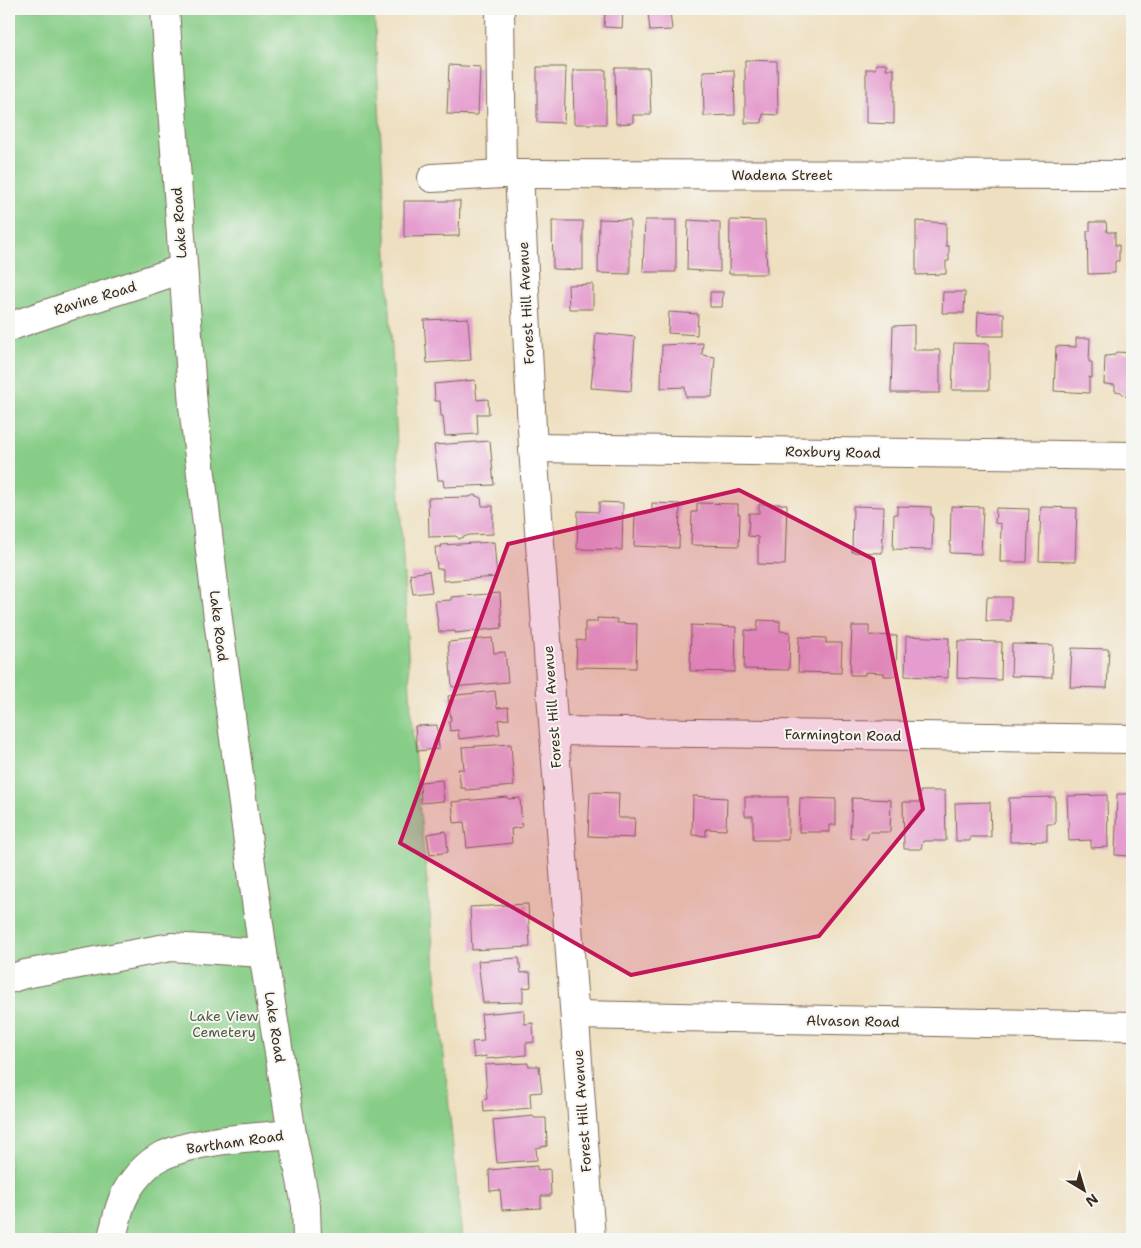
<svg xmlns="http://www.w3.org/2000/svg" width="1141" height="1248" font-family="'Shantell Sans',sans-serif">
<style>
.green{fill:#87cd87;stroke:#617c52}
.building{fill:#e59dcf}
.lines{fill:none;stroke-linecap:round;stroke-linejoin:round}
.minor-casing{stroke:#7a6957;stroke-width:30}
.minor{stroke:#fff;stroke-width:28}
.marked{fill:#c2185b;fill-opacity:0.2;stroke:#c2185b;stroke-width:4;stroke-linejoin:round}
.labels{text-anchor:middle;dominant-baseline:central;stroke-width:4;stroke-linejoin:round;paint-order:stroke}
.street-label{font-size:14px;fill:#3b2a1e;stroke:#f6f6f2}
.park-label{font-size:14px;fill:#525b3e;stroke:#f6f6f2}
</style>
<rect width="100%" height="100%" fill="#f6f6f2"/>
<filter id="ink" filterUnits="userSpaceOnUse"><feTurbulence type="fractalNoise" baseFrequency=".02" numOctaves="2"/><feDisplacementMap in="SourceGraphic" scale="10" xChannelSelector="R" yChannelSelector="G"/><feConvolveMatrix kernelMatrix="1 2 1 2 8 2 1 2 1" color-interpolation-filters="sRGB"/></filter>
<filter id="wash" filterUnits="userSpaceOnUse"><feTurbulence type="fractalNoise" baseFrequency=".0096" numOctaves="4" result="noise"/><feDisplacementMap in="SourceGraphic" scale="20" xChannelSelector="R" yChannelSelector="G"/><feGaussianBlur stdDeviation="1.12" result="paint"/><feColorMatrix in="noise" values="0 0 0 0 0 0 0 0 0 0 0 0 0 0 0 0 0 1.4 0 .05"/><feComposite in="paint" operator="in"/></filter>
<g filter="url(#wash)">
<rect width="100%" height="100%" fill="#eedfc0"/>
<!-- green -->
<path class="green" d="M 9,9 L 374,9 L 412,730 L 462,1239 L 9,1239 Z"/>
<g id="blocks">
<!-- building -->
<g class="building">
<path d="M 605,10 L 623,10 L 622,28 L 604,27 Z"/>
<path d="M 670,12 L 672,30 L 650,31 L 648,13 Z"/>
<path d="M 745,60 L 777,61 L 778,115 L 763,114 L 762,123 L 745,123 Z"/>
<path d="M 876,64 L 887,64 L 886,69 L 894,69 L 894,124 L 866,123 L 866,69 L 875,69 Z"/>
<path d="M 449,65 L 480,67 L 478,115 L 447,114 Z"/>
<path d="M 537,67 L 566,67 L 564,123 L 537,122 Z"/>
<path d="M 615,68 L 649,68 L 651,115 L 633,115 L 633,123 L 616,124 Z"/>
<path d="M 573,70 L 606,70 L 606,124 L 574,124 Z"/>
<path d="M 734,70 L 735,115 L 704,116 L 703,71 Z"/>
<path d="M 404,201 L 460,201 L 459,236 L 404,237 Z"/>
<path d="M 599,219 L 630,220 L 630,274 L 598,273 Z"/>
<path d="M 645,220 L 676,220 L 676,272 L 643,272 Z"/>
<path d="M 688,220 L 720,222 L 720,272 L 687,270 Z"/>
<path d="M 730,220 L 765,221 L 767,274 L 729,274 Z"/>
<path d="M 552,221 L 583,221 L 583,270 L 553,269 Z"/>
<path d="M 916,221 L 946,223 L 946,246 L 949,246 L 949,261 L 946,261 L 946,274 L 916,275 Z"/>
<path d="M 1129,221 L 1132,222 L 1132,275 L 1129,275 Z"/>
<path d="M 1090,222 L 1106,222 L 1107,232 L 1115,232 L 1115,245 L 1119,245 L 1119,261 L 1115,261 L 1115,273 L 1088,274 L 1087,231 L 1090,231 Z"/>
<path d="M 593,284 L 593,309 L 569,309 L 568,285 Z"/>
<path d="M 710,292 L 723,292 L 722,307 L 710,307 Z"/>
<path d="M 943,292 L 965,292 L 964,313 L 942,313 Z"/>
<path d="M 669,312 L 698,314 L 697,335 L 668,333 Z"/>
<path d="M 978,312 L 1004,313 L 1004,336 L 977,336 Z"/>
<path d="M 468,318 L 471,360 L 427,363 L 424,320 Z"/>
<path d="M 914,325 L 914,350 L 940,350 L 940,393 L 891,393 L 893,326 Z"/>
<path d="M 596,333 L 635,337 L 631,391 L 591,388 Z"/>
<path d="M 1076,338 L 1090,338 L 1089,362 L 1092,362 L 1092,378 L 1089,377 L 1089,393 L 1054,391 L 1056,346 L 1076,347 Z"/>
<path d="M 703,343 L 702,355 L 715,357 L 712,397 L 686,397 L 685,387 L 661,388 L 662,345 Z"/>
<path d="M 954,343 L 989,344 L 989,390 L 952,390 Z"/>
<path d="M 1116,352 L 1132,353 L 1132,396 L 1125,396 L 1121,392 L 1115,391 L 1115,385 L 1104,384 L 1105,356 L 1115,355 Z"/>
<path d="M 475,380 L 477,400 L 488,399 L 489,414 L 477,414 L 478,434 L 445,436 L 443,416 L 441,416 L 440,401 L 435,401 L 434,384 Z"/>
<path d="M 490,441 L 494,485 L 444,487 L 443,480 L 438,480 L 434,445 Z"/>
<path d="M 474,495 L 481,498 L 482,506 L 493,506 L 493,534 L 469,535 L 459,539 L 456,536 L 429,537 L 428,498 L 469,497 Z"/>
<path d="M 599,502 L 623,503 L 622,550 L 577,549 L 578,511 L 599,512 Z"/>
<path d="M 652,503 L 680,504 L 679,548 L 634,546 L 635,513 L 652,513 Z"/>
<path d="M 697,503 L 738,504 L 738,514 L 740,514 L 739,546 L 691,545 L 692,512 L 697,512 Z"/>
<path d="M 759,504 L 787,504 L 785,565 L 758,564 L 758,537 L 748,536 L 749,513 L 759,513 Z"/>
<path d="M 853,506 L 884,507 L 882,553 L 852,552 Z"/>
<path d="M 897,506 L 931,507 L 931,515 L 933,515 L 932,550 L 893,549 L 894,514 L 897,514 Z"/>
<path d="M 951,506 L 983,507 L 981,554 L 950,553 Z"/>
<path d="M 1041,507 L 1077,508 L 1075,562 L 1039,561 Z"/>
<path d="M 996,508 L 1029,509 L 1027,562 L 1000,562 L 1001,524 L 995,523 Z"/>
<path d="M 494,542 L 497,577 L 443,581 L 443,569 L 437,569 L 435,547 L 442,547 L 441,545 Z"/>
<path d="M 429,571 L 432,592 L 413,594 L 410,574 Z"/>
<path d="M 500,593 L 502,628 L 455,633 L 455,631 L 439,632 L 435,601 L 451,600 L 451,597 Z"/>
<path d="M 987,597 L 1011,597 L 1011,621 L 986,621 Z"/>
<path d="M 597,618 L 617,619 L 617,623 L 637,624 L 636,668 L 576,667 L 577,640 L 585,641 L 585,622 L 597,622 Z"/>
<path d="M 758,620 L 780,621 L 780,631 L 790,632 L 789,670 L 744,669 L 745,630 L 757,631 Z"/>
<path d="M 691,625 L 736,627 L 735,672 L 690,671 Z"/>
<path d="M 852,626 L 869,626 L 869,635 L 897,636 L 896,676 L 884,676 L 884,673 L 865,672 L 865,675 L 850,675 Z"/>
<path d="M 906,636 L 949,638 L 948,678 L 905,676 Z"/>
<path d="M 799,637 L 826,638 L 826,643 L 842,643 L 841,673 L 798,672 Z"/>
<path d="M 492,638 L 494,653 L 505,652 L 508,682 L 452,687 L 448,642 Z"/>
<path d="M 958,641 L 1002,642 L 1001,680 L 957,678 Z"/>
<path d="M 1012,644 L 1053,645 L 1052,677 L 1011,676 Z"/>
<path d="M 1072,648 L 1109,649 L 1107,688 L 1070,687 Z"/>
<path d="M 495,691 L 497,708 L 508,707 L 509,719 L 498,720 L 500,734 L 459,739 L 458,730 L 450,731 L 449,721 L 451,720 L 448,696 Z"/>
<path d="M 437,725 L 439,749 L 417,751 L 415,726 Z"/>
<path d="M 511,744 L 514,786 L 466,790 L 465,788 L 461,788 L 458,769 L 464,769 L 462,747 Z"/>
<path d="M 442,780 L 444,801 L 421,803 L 420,782 Z"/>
<path d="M 920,791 L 945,791 L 946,841 L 923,841 L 921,849 L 904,849 L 903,802 L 920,802 Z"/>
<path d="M 590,792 L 619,793 L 618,818 L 635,818 L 634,838 L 588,836 Z"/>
<path d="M 1117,794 L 1132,794 L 1132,843 L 1131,843 L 1130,856 L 1115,855 Z"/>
<path d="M 1107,795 L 1108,847 L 1091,848 L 1091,840 L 1069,841 L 1067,796 Z"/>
<path d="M 693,796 L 727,798 L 726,830 L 706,829 L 706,836 L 692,835 Z"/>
<path d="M 507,797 L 508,799 L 520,798 L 522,827 L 511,829 L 512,843 L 467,848 L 464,822 L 454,823 L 452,802 Z"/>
<path d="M 745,797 L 788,797 L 788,840 L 753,840 L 753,816 L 745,816 Z"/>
<path d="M 1055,797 L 1055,824 L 1047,824 L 1047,841 L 1010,842 L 1009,798 Z"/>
<path d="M 800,798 L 836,799 L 836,825 L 830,825 L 830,832 L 799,832 Z"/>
<path d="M 852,798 L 891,800 L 890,832 L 869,832 L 867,839 L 850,838 Z"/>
<path d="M 990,802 L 991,837 L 970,837 L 970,841 L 956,841 L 955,803 Z"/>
<path d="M 446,831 L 448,852 L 430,855 L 427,834 Z"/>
<path d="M 528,904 L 530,947 L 472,950 L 470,907 Z"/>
<path d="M 519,958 L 521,973 L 530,972 L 531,987 L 523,988 L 523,1002 L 483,1003 L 478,961 Z"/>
<path d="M 524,1010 L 524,1024 L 533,1023 L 534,1042 L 526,1043 L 526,1055 L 486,1059 L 486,1056 L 474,1058 L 472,1042 L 484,1041 L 481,1014 Z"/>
<path d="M 528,1063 L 528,1066 L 539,1066 L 542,1092 L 530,1093 L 531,1108 L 484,1112 L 483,1100 L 487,1099 L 485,1065 Z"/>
<path d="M 533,1116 L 534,1118 L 546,1118 L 547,1146 L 536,1148 L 537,1160 L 497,1163 L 493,1120 Z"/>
<path d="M 537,1166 L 537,1170 L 550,1169 L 551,1196 L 541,1196 L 541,1208 L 502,1210 L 500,1190 L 490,1191 L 489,1170 Z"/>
</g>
</g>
</g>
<g filter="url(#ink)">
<use href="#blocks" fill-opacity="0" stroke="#7a6957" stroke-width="1"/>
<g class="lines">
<!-- minor casing -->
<g class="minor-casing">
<g id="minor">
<path d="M 165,9 L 193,406 L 219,627 L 263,953 L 292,1134 L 306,1206 L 307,1239"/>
<path d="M 500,9 L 502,174"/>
<path d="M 519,174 L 533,448 L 591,1239"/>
<path d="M 432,178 L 502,174 L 1132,175"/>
<path d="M 9,327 C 66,306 125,289 182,269"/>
<path d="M 533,448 L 1132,456"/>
<path d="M 554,731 L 1132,739"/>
<path d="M 9,979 L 25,974 L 171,947 L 263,953"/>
<path d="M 575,1015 L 1132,1026"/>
<path d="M 111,1239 C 116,1226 117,1212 123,1199 C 130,1182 147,1162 164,1155 C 199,1139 252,1138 292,1134"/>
</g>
</g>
<!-- minor -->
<use href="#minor" class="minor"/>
</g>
</g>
<!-- marked area -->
<path class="marked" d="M 739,490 L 873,559 L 923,809 L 819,936 L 631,975 L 400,843 L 508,544 Z"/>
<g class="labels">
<!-- street labels -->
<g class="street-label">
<text x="782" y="175">Wadena Street</text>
<text transform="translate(179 223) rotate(-94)">Lake Road</text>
<text transform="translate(95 298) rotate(-17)">Ravine Road</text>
<text transform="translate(526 303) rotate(-93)">Forest Hill Avenue</text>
<text transform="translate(833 452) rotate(1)">Roxbury Road</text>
<text transform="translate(219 626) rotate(83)">Lake Road</text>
<text transform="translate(552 707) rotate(-94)">Forest Hill Avenue</text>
<text transform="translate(843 735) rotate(1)">Farmington Road</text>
<text transform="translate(853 1021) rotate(1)">Alvason Road</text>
<text transform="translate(275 1027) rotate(81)">Lake Road</text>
<text transform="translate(582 1111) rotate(-94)">Forest Hill Avenue</text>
<text transform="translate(235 1142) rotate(-8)">Bartham Road</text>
</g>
<!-- park labels -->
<g class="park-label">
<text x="224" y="1016">Lake View<tspan x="224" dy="16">Cemetery</tspan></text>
</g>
</g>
<!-- margin -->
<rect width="1141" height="1248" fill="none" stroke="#f6f6f2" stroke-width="30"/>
<!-- north arrow -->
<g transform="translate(1084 1190) rotate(142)" stroke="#f6f6f2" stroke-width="4" paint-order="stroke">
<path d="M0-4L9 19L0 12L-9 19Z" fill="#3b2a1e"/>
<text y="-8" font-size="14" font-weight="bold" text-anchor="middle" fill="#3b2a1e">N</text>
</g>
</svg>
